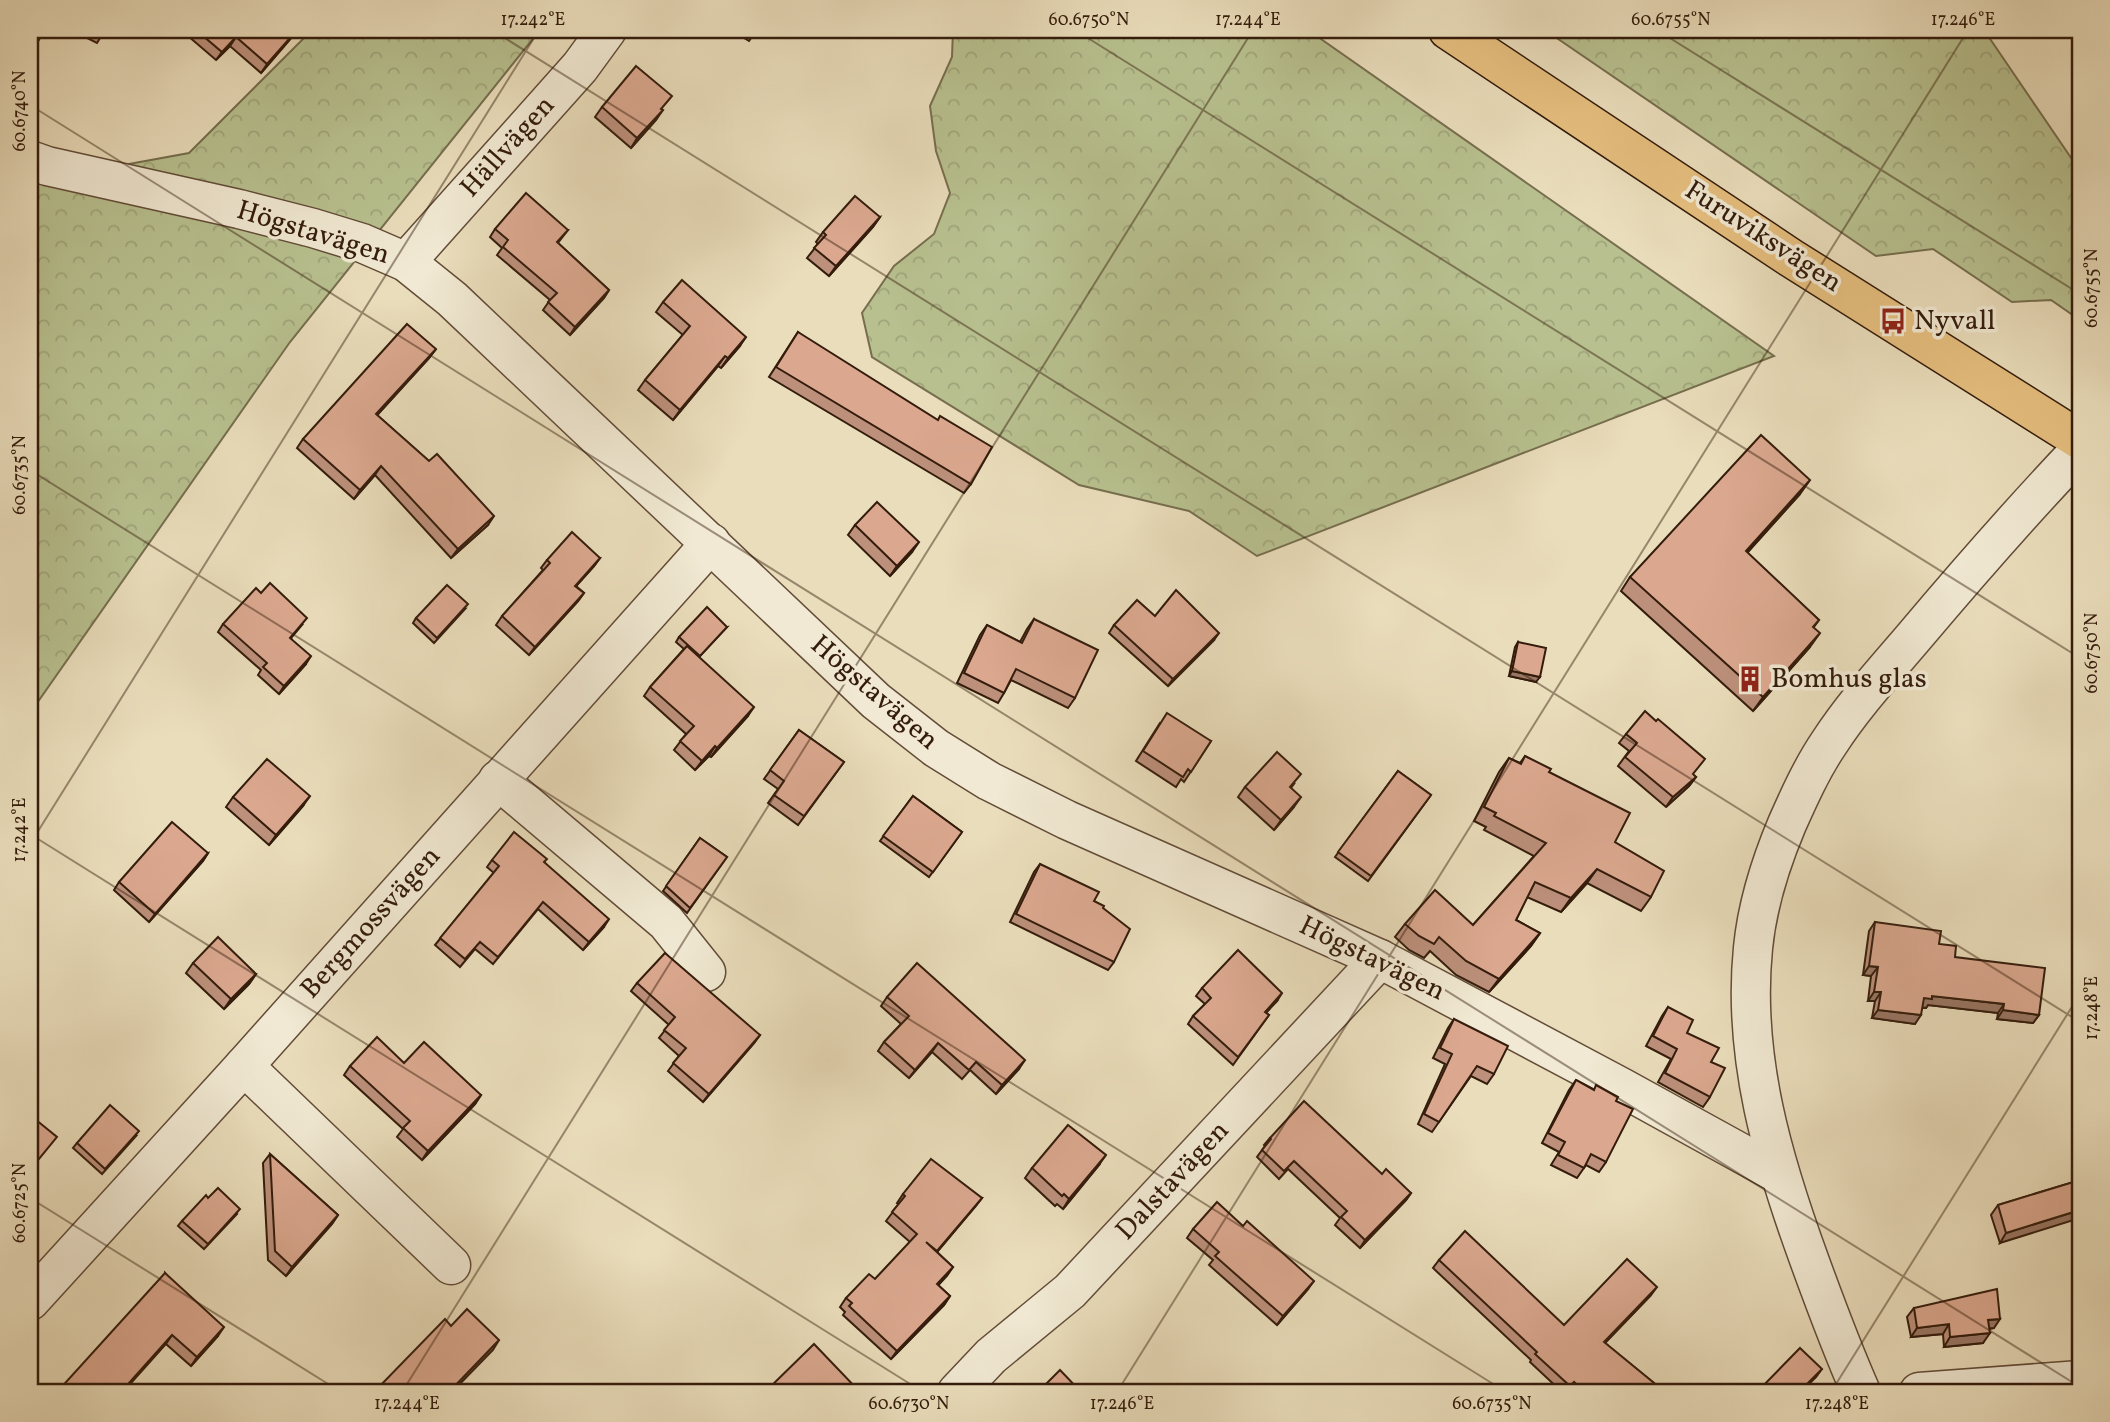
<svg xmlns="http://www.w3.org/2000/svg" width="2110" height="1422" font-family="Vollkorn,serif">
<style>
.forest{fill:url(#forest-crowns);stroke:#766e4e;stroke-width:2}
.lines{fill:none;stroke-linecap:round;stroke-linejoin:round}
.minor-casing{stroke:#624c38;stroke-width:41}
.major-casing{stroke:#341c0c;stroke-width:41}
.minor{stroke:#f1e9d3;stroke-width:38}
.major{stroke:#e5be7e;stroke-width:38}
.wall{fill:#bc907b;stroke:#341c0c;stroke-width:2}
.shaded-wall{fill:#997664;stroke:#341c0c;stroke-width:2}
.building{fill:#dba88f;stroke:#341c0c;stroke-width:2}
.ticks{fill:none;stroke:#341c0c;stroke-width:2;stroke-opacity:0.45}
.labels{text-anchor:middle;dominant-baseline:central;stroke-width:7;stroke-linejoin:round;paint-order:stroke}
.street-label{font-size:28px;fill:#341c0c;stroke:#f1e9d3}
.poi-label{font-size:28px;fill:#341c0c;stroke:#f1e9d3;text-anchor:start}
.neatline{fill:none;stroke:#341c0c;stroke-width:2.5}
.ticks-label{font-size:18px;text-anchor:middle;fill:#341c0c}
</style>
<defs>
<pattern id="forest-crowns" width="20" height="18" patternUnits="userSpaceOnUse" patternTransform="scale(1.75)"><rect width="20" height="18" fill="#b8c08f"/><path d="M2 6a3 3 0 1 1 6 0M12 15a3 3 0 1 1 6 0" fill="none" stroke="#9fa47a"/></pattern>
</defs>
<rect width="100%" height="100%" fill="#eaddbb"/>
<filter id="stains"><feTurbulence type="fractalNoise" baseFrequency=".00286" numOctaves="4"/><feColorMatrix values="0 0 0 0 .2 0 0 0 0 .09 0 0 0 0 .02 0 0 0 .5 -.17"/></filter>
<radialGradient id="worn" r=".72"><stop offset=".6" stop-color="#630" stop-opacity="0"/><stop offset="1" stop-color="#630" stop-opacity=".3"/></radialGradient>
<!-- forest -->
<g class="forest">
<path d="M 312,30 L 540,30 L 290,342 L 30,713 L 30,182 L 189,153 Z"/>
<path d="M 953,30 L 1308,30 L 1774,356 L 1257,556 L 1189,511 L 1079,485 L 872,357 L 862,313 L 894,266 L 934,234 L 950,193 L 936,151 L 930,106 L 952,57 Z"/>
<path d="M 1545,30 L 1984,30 L 2080,171 L 2080,320 L 2051,300 L 2012,302 L 1933,249 L 1876,256 Z"/>
</g>
<g class="lines">
<!-- minor casing -->
<g class="minor-casing">
<g id="minor">
<path d="M 30,160 L 47,166 L 239,209 L 313,228 L 362,243 L 406,262 L 452,299 L 876,701 L 936,748 L 989,781 L 1067,820 L 1380,959 L 1621,1087 L 1779,1174"/>
<path d="M 406,262 L 580,67 L 607,30"/>
<path d="M 498,780 L 666,922 L 706,972"/>
<path d="M 244,1066 L 451,1265"/>
<path d="M 30,1301 L 244,1066 L 711,543"/>
<path d="M 957,1392 L 991,1356 L 1070,1291 L 1380,959"/>
<path d="M 1861,1392 C 1842,1349 1826,1306 1810,1262 C 1773,1161 1742,1057 1753,948 C 1757,907 1771,862 1787,824 C 1799,797 1812,768 1829,743 C 1853,706 1884,672 1913,638 C 1967,574 2022,511 2080,450"/>
<path d="M 1919,1392 L 2080,1380"/>
</g>
</g>
<!-- major casing -->
<g class="major-casing">
<path id="major" d="M 1448,30 L 1791,258 L 2080,440"/>
</g>
<!-- minor -->
<use href="#minor" class="minor"/>
<!-- major -->
<use href="#major" class="major"/>
</g>
<!-- wall -->
<g class="wall">
<path d="M 71,30 L 105,30 L 97,43 Z"/>
<path d="M 181,30 L 298,30 L 261,73 L 230,46 L 216,60 Z"/>
<path d="M 731,30 L 757,30 L 749,41 Z"/>
<path d="M 602,107 L 662,110 L 656,120 L 631,148 L 595,117 Z"/>
<path d="M 880,217 L 873,227 L 829,276 L 807,258 L 818,244 L 816,242 L 823,232 Z"/>
<path d="M 495,229 L 568,230 L 558,243 L 609,290 L 604,298 L 570,335 L 543,310 L 550,300 L 497,255 L 502,248 L 490,237 Z"/>
<path d="M 663,302 L 740,346 L 721,368 L 718,366 L 673,420 L 638,390 L 645,380 L 683,335 L 656,312 Z"/>
<path d="M 798,332 L 971,484 L 964,493 L 769,377 Z"/>
<path d="M 436,349 L 429,358 L 377,415 L 429,461 L 488,525 L 451,558 L 375,475 L 354,499 L 297,448 L 303,439 Z"/>
<path d="M 1800,494 L 1747,553 L 1819,620 L 1814,627 L 1810,647 L 1753,711 L 1621,591 L 1630,577 Z"/>
<path d="M 855,525 L 912,552 L 890,576 L 848,535 Z"/>
<path d="M 600,558 L 594,566 L 576,586 L 584,593 L 578,601 L 529,655 L 496,625 L 502,616 L 543,570 L 541,568 L 547,560 Z"/>
<path d="M 465,609 L 434,643 L 413,623 L 416,618 Z"/>
<path d="M 1155,616 L 1214,640 L 1168,686 L 1109,633 L 1114,625 Z"/>
<path d="M 1034,619 L 1075,698 L 1068,708 L 1011,680 L 1004,693 L 998,703 L 957,683 L 980,635 L 987,625 L 1020,642 L 1027,629 Z"/>
<path d="M 223,624 L 302,625 L 291,638 L 306,664 L 279,694 L 258,675 L 261,670 L 218,632 Z"/>
<path d="M 727,627 L 699,657 L 748,716 L 711,757 L 709,756 L 695,770 L 674,750 L 686,734 L 644,696 L 650,687 L 684,649 L 676,642 L 679,637 Z"/>
<path d="M 1518,642 L 1536,682 L 1509,676 L 1515,647 Z"/>
<path d="M 1160,723 L 1211,741 L 1184,782 L 1181,779 L 1176,787 L 1136,761 Z"/>
<path d="M 799,730 L 844,762 L 798,825 L 768,803 L 778,789 L 764,779 Z"/>
<path d="M 1626,734 L 1696,777 L 1689,786 L 1666,807 L 1618,766 L 1629,751 L 1619,743 Z"/>
<path d="M 1525,756 L 1549,772 L 1615,842 L 1651,897 L 1641,911 L 1587,883 L 1561,912 L 1527,897 L 1516,920 L 1540,933 L 1531,946 L 1489,992 L 1456,975 L 1430,951 L 1424,958 L 1409,950 L 1395,937 L 1405,924 L 1473,925 L 1534,856 L 1484,830 L 1486,827 L 1474,821 L 1499,772 L 1509,758 L 1520,763 Z"/>
<path d="M 1398,771 L 1431,795 L 1368,881 L 1335,857 Z"/>
<path d="M 1294,784 L 1291,788 L 1294,807 L 1274,830 L 1238,797 L 1245,787 Z"/>
<path d="M 913,796 L 962,832 L 929,877 L 880,841 Z"/>
<path d="M 233,797 L 303,806 L 269,845 L 226,807 Z"/>
<path d="M 700,838 L 727,857 L 687,913 L 663,891 Z"/>
<path d="M 208,853 L 203,861 L 149,922 L 114,890 L 119,882 Z"/>
<path d="M 492,860 L 544,862 L 604,927 L 583,950 L 538,909 L 493,964 L 475,949 L 460,967 L 435,945 L 494,873 L 487,867 Z"/>
<path d="M 1040,864 L 1094,901 L 1103,908 L 1114,962 L 1108,970 L 1010,922 L 1034,872 Z"/>
<path d="M 1875,922 L 1939,944 L 1955,957 L 2039,1015 L 2033,1023 L 1997,1019 L 1998,1013 L 1928,1005 L 1926,1008 L 1922,1008 L 1915,1024 L 1872,1018 L 1875,1001 L 1868,1001 L 1871,976 L 1863,975 L 1869,931 Z"/>
<path d="M 193,963 L 256,974 L 249,984 L 224,1009 L 186,973 Z"/>
<path d="M 637,983 L 760,1035 L 754,1043 L 703,1102 L 668,1071 L 679,1056 L 659,1038 L 669,1025 L 631,991 Z"/>
<path d="M 1202,988 L 1277,1001 L 1266,1013 L 1269,1015 L 1233,1065 L 1188,1024 L 1193,1016 L 1205,1004 L 1196,996 Z"/>
<path d="M 887,997 L 1019,1069 L 996,1094 L 970,1070 L 962,1079 L 932,1052 L 909,1078 L 878,1051 L 884,1042 L 901,1024 L 881,1006 Z"/>
<path d="M 1668,1007 L 1687,1033 L 1710,1097 L 1703,1107 L 1658,1082 L 1671,1059 L 1646,1046 L 1662,1016 Z"/>
<path d="M 1454,1019 L 1494,1074 L 1487,1084 L 1471,1076 L 1432,1132 L 1418,1124 L 1445,1064 L 1433,1058 L 1448,1028 Z"/>
<path d="M 404,1063 L 481,1095 L 475,1104 L 422,1160 L 397,1137 L 403,1129 L 344,1075 L 350,1066 Z"/>
<path d="M 1576,1080 L 1616,1101 L 1606,1162 L 1599,1172 L 1586,1165 L 1577,1178 L 1551,1165 L 1559,1152 L 1542,1143 L 1569,1090 Z"/>
<path d="M 136,1136 L 102,1174 L 73,1148 L 77,1143 Z"/>
<path d="M 1270,1138 L 1382,1174 L 1411,1193 L 1406,1200 L 1360,1248 L 1335,1225 L 1340,1218 L 1288,1169 L 1279,1179 L 1257,1157 L 1265,1146 L 1264,1145 Z"/>
<path d="M 270,1154 L 338,1215 L 332,1224 L 286,1276 L 268,1260 L 263,1163 Z"/>
<path d="M 1099,1165 L 1063,1209 L 1057,1204 L 1055,1206 L 1025,1178 L 1032,1168 Z"/>
<path d="M 2080,1180 L 2000,1243 L 1991,1215 L 1998,1205 Z"/>
<path d="M 903,1194 L 982,1198 L 937,1252 L 953,1267 L 938,1285 L 950,1296 L 944,1305 L 891,1359 L 843,1315 L 845,1312 L 840,1307 L 846,1298 L 875,1279 L 910,1242 L 886,1221 L 899,1204 L 897,1203 Z"/>
<path d="M 208,1198 L 237,1214 L 204,1249 L 178,1226 L 182,1221 Z"/>
<path d="M 1193,1229 L 1308,1289 L 1277,1325 L 1209,1265 L 1213,1260 L 1187,1238 Z"/>
<path d="M 1439,1260 L 1564,1325 L 1651,1295 L 1605,1343 L 1665,1392 L 1570,1392 L 1568,1390 L 1566,1392 L 1562,1392 L 1530,1362 L 1531,1360 L 1433,1268 Z"/>
<path d="M 165,1273 L 218,1336 L 191,1366 L 166,1344 Z"/>
<path d="M 1914,1308 L 1994,1328 L 1989,1329 L 1983,1343 L 1944,1347 L 1943,1334 L 1911,1337 L 1907,1317 Z"/>
</g>
<!-- shaded-wall -->
<g class="shaded-wall">
<path d="M 297,30 L 298,30 L 261,73 L 267,64 Z"/>
<path d="M 236,37 L 230,46 L 216,60 L 222,52 Z"/>
<path d="M 663,110 L 656,120 L 631,148 L 637,138 Z"/>
<path d="M 880,217 L 873,227 L 829,276 L 836,266 Z"/>
<path d="M 609,290 L 604,298 L 570,335 L 575,327 Z"/>
<path d="M 746,337 L 740,346 L 721,368 L 728,358 Z"/>
<path d="M 436,349 L 429,358 L 370,423 L 376,414 Z"/>
<path d="M 725,356 L 718,366 L 673,420 L 680,410 Z"/>
<path d="M 381,466 L 375,475 L 354,499 L 360,490 Z"/>
<path d="M 1810,480 L 1800,494 L 1736,565 L 1746,551 Z"/>
<path d="M 494,516 L 488,525 L 451,558 L 458,549 Z"/>
<path d="M 919,542 L 912,552 L 890,576 L 897,566 Z"/>
<path d="M 600,558 L 594,566 L 569,594 L 575,586 Z"/>
<path d="M 584,593 L 578,601 L 529,655 L 535,647 Z"/>
<path d="M 1219,633 L 1214,640 L 1168,686 L 1173,679 Z"/>
<path d="M 1820,633 L 1810,647 L 1753,711 L 1763,697 Z"/>
<path d="M 311,656 L 306,664 L 279,694 L 284,686 Z"/>
<path d="M 1512,671 L 1540,677 L 1536,682 L 1509,676 Z"/>
<path d="M 754,707 L 748,716 L 711,757 L 717,748 Z"/>
<path d="M 715,746 L 709,756 L 695,770 L 702,761 Z"/>
<path d="M 1696,777 L 1689,786 L 1666,807 L 1673,797 Z"/>
<path d="M 310,796 L 303,806 L 269,845 L 276,835 Z"/>
<path d="M 1301,797 L 1294,807 L 1274,830 L 1281,820 Z"/>
<path d="M 208,853 L 203,861 L 149,922 L 155,914 Z"/>
<path d="M 1597,869 L 1587,883 L 1561,912 L 1571,898 Z"/>
<path d="M 609,919 L 604,927 L 583,950 L 589,942 Z"/>
<path d="M 1540,933 L 1531,946 L 1489,992 L 1499,979 Z"/>
<path d="M 1869,966 L 1878,967 L 1871,976 L 1863,975 Z"/>
<path d="M 256,974 L 249,984 L 224,1009 L 231,999 Z"/>
<path d="M 1874,992 L 1881,992 L 1875,1001 L 1868,1001 Z"/>
<path d="M 1282,993 L 1277,1001 L 1259,1019 L 1265,1012 Z"/>
<path d="M 1932,996 L 2004,1004 L 1998,1013 L 1928,1005 L 1926,1008 L 1918,1007 L 1924,998 Z"/>
<path d="M 1878,1010 L 1921,1015 L 1915,1024 L 1872,1018 Z"/>
<path d="M 2003,1010 L 2039,1015 L 2033,1023 L 1997,1019 Z"/>
<path d="M 760,1035 L 754,1043 L 703,1102 L 709,1094 Z"/>
<path d="M 938,1043 L 932,1052 L 909,1078 L 915,1070 Z"/>
<path d="M 1025,1060 L 1019,1069 L 996,1094 L 1002,1085 Z"/>
<path d="M 481,1095 L 475,1104 L 422,1160 L 428,1151 Z"/>
<path d="M 1106,1155 L 1099,1165 L 1063,1209 L 1069,1199 Z"/>
<path d="M 1411,1193 L 1406,1200 L 1360,1248 L 1365,1240 Z"/>
<path d="M 982,1198 L 976,1206 L 931,1259 L 937,1251 Z"/>
<path d="M 2080,1210 L 2080,1218 L 2000,1243 L 2006,1233 Z"/>
<path d="M 338,1215 L 332,1224 L 286,1276 L 292,1267 Z"/>
<path d="M 953,1267 L 947,1276 L 931,1293 L 937,1284 Z"/>
<path d="M 1314,1281 L 1308,1289 L 1277,1325 L 1283,1316 Z"/>
<path d="M 1657,1287 L 1651,1295 L 1598,1350 L 1604,1342 Z"/>
<path d="M 950,1296 L 944,1305 L 891,1359 L 897,1351 Z"/>
<path d="M 2000,1319 L 1994,1328 L 1982,1329 L 1988,1320 Z"/>
<path d="M 1949,1324 L 1943,1334 L 1911,1337 L 1917,1328 Z"/>
<path d="M 224,1327 L 218,1336 L 191,1366 L 197,1357 Z"/>
<path d="M 1990,1333 L 1983,1343 L 1944,1347 L 1950,1337 Z"/>
<path d="M 172,1335 L 166,1344 L 123,1392 L 121,1392 Z"/>
<path d="M 499,1340 L 493,1350 L 452,1392 L 449,1392 Z"/>
<path d="M 1822,1369 L 1816,1377 L 1801,1392 L 1803,1388 Z"/>
</g>
<!-- building -->
<g class="building">
<path d="M 94,30 L 105,30 L 103,34 Z"/>
<path d="M 196,30 L 297,30 L 267,64 L 236,37 L 222,52 Z"/>
<path d="M 30,33 L 40,38 L 30,56 Z"/>
<path d="M 636,66 L 672,96 L 661,109 L 663,110 L 637,138 L 602,107 Z"/>
<path d="M 526,193 L 568,230 L 557,242 L 609,290 L 575,327 L 548,302 L 557,293 L 503,247 L 508,240 L 495,229 Z"/>
<path d="M 855,196 L 880,217 L 836,266 L 814,248 L 826,235 L 823,232 Z"/>
<path d="M 682,280 L 746,337 L 728,358 L 725,356 L 680,410 L 645,380 L 690,326 L 663,302 Z"/>
<path d="M 407,324 L 436,349 L 376,414 L 429,461 L 437,454 L 494,516 L 458,549 L 381,466 L 360,490 L 303,439 Z"/>
<path d="M 798,332 L 938,420 L 940,416 L 992,447 L 971,484 L 776,367 Z"/>
<path d="M 1761,435 L 1810,480 L 1746,551 L 1819,620 L 1813,627 L 1820,633 L 1763,697 L 1630,577 Z"/>
<path d="M 877,502 L 919,542 L 897,566 L 855,525 Z"/>
<path d="M 572,532 L 600,558 L 575,586 L 584,593 L 535,647 L 502,616 L 550,563 L 547,560 Z"/>
<path d="M 270,583 L 307,618 L 290,638 L 311,656 L 284,686 L 263,667 L 267,663 L 223,624 L 256,588 L 261,593 Z"/>
<path d="M 447,585 L 468,604 L 437,638 L 416,618 Z"/>
<path d="M 1176,590 L 1219,633 L 1173,679 L 1114,625 L 1137,600 L 1155,616 Z"/>
<path d="M 707,607 L 727,627 L 700,656 L 679,637 Z"/>
<path d="M 1034,619 L 1098,650 L 1075,698 L 1016,669 L 1004,693 L 964,673 L 987,625 L 1022,643 Z"/>
<path d="M 1518,642 L 1546,648 L 1540,677 L 1512,671 Z"/>
<path d="M 687,646 L 754,707 L 717,748 L 715,746 L 702,761 L 680,741 L 694,726 L 650,687 Z"/>
<path d="M 1645,711 L 1656,721 L 1658,719 L 1705,759 L 1693,774 L 1696,777 L 1673,797 L 1625,757 L 1637,743 L 1626,734 Z"/>
<path d="M 1167,713 L 1211,741 L 1191,772 L 1188,769 L 1183,777 L 1143,751 Z"/>
<path d="M 799,730 L 844,762 L 804,816 L 774,795 L 784,781 L 770,770 Z"/>
<path d="M 1277,752 L 1301,774 L 1290,787 L 1301,797 L 1281,820 L 1245,787 Z"/>
<path d="M 1525,756 L 1551,769 L 1549,772 L 1630,813 L 1615,842 L 1664,871 L 1651,897 L 1597,869 L 1571,898 L 1535,882 L 1516,920 L 1540,933 L 1499,979 L 1466,961 L 1439,937 L 1434,944 L 1419,936 L 1405,924 L 1435,890 L 1473,925 L 1546,843 L 1494,816 L 1496,813 L 1484,807 L 1509,758 L 1521,764 Z"/>
<path d="M 267,759 L 310,796 L 276,835 L 233,797 Z"/>
<path d="M 1398,771 L 1431,795 L 1371,876 L 1338,852 Z"/>
<path d="M 913,796 L 962,832 L 933,872 L 883,836 Z"/>
<path d="M 172,822 L 208,853 L 155,914 L 119,882 Z"/>
<path d="M 514,832 L 547,859 L 544,862 L 609,919 L 589,942 L 543,902 L 498,957 L 480,942 L 465,959 L 440,938 L 499,866 L 492,860 Z"/>
<path d="M 700,838 L 727,857 L 690,908 L 666,886 Z"/>
<path d="M 1040,864 L 1099,892 L 1094,901 L 1104,906 L 1103,908 L 1130,929 L 1114,962 L 1016,914 Z"/>
<path d="M 1875,922 L 1941,931 L 1939,944 L 1956,946 L 1955,957 L 2045,968 L 2039,1015 L 2003,1010 L 2004,1004 L 1932,996 L 1932,999 L 1924,998 L 1921,1015 L 1878,1010 L 1881,992 L 1874,992 L 1878,967 L 1869,966 Z"/>
<path d="M 218,937 L 256,974 L 231,999 L 193,963 Z"/>
<path d="M 1238,950 L 1282,993 L 1265,1012 L 1269,1015 L 1238,1057 L 1193,1016 L 1211,998 L 1202,988 Z"/>
<path d="M 665,953 L 760,1035 L 709,1094 L 673,1063 L 686,1048 L 664,1030 L 675,1017 L 637,983 Z"/>
<path d="M 917,963 L 1025,1060 L 1002,1085 L 976,1062 L 969,1070 L 938,1043 L 915,1070 L 884,1042 L 909,1016 L 887,997 Z"/>
<path d="M 1668,1007 L 1693,1020 L 1687,1033 L 1719,1048 L 1711,1062 L 1725,1068 L 1710,1097 L 1665,1073 L 1677,1049 L 1653,1036 Z"/>
<path d="M 1454,1019 L 1508,1046 L 1494,1074 L 1477,1066 L 1439,1122 L 1424,1114 L 1452,1054 L 1440,1048 Z"/>
<path d="M 377,1037 L 404,1063 L 424,1042 L 481,1095 L 428,1151 L 403,1128 L 410,1121 L 350,1066 Z"/>
<path d="M 1576,1080 L 1594,1090 L 1596,1085 L 1618,1097 L 1616,1101 L 1633,1109 L 1606,1162 L 1591,1154 L 1584,1168 L 1558,1155 L 1565,1142 L 1548,1133 Z"/>
<path d="M 1304,1101 L 1382,1174 L 1386,1169 L 1411,1193 L 1365,1240 L 1341,1217 L 1347,1211 L 1294,1161 L 1284,1171 L 1262,1150 L 1271,1139 L 1270,1138 Z"/>
<path d="M 110,1105 L 139,1131 L 105,1169 L 77,1143 Z"/>
<path d="M 30,1115 L 57,1137 L 30,1170 Z"/>
<path d="M 1068,1125 L 1106,1155 L 1069,1199 L 1064,1194 L 1062,1196 L 1032,1168 Z"/>
<path d="M 270,1154 L 338,1215 L 292,1267 L 275,1251 Z"/>
<path d="M 931,1159 L 982,1198 L 937,1251 L 926,1242 L 953,1267 L 937,1284 L 950,1296 L 897,1351 L 849,1306 L 852,1303 L 846,1298 L 869,1274 L 875,1279 L 917,1234 L 892,1212 L 905,1196 L 903,1194 Z"/>
<path d="M 2080,1180 L 2080,1210 L 2006,1233 L 1998,1205 Z"/>
<path d="M 218,1188 L 240,1209 L 208,1244 L 182,1221 L 206,1195 L 208,1198 Z"/>
<path d="M 1217,1202 L 1243,1226 L 1247,1221 L 1314,1281 L 1283,1316 L 1215,1256 L 1219,1252 L 1193,1229 Z"/>
<path d="M 1465,1231 L 1564,1325 L 1627,1259 L 1657,1287 L 1604,1342 L 1665,1392 L 1585,1392 L 1574,1382 L 1570,1386 L 1535,1354 L 1537,1352 L 1439,1260 Z"/>
<path d="M 165,1273 L 224,1327 L 197,1357 L 172,1335 L 121,1392 L 57,1392 Z"/>
<path d="M 1997,1289 L 2000,1319 L 1988,1320 L 1990,1333 L 1950,1337 L 1949,1324 L 1917,1328 L 1914,1308 Z"/>
<path d="M 467,1309 L 499,1340 L 449,1392 L 376,1392 L 375,1391 L 445,1319 L 451,1326 Z"/>
<path d="M 814,1344 L 859,1391 L 858,1392 L 765,1392 Z"/>
<path d="M 1800,1348 L 1822,1369 L 1803,1388 L 1807,1392 L 1757,1392 Z"/>
<path d="M 1060,1370 L 1081,1392 L 1042,1392 L 1040,1390 Z"/>
</g>
<!-- ticks -->
<path class="ticks" d="M 492,30 L 2080,1022M 1075,30 L 2080,658M 1657,30 L 2080,294M 30,105 L 2080,1387M 30,470 L 1506,1392M 30,834 L 923,1392M 30,844 L 539,30M 30,1198 L 341,1392M 402,1392 L 1253,30M 1117,1392 L 1968,30M 1831,1392 L 2080,994"/>
<!-- icons -->
<defs>
<g id="bus-bare" transform="scale(2.1)"><path d="M-5-6H5V4H4V6H2V4H-2V6H-4V4H-5ZM-3.5-4V0h7V-4ZM-3.5 1.2v1.5H-2V1.2ZM2 1.2v1.5H3.5V1.2Z" fill="#8f2418" stroke="#f1e9d3" stroke-width="2.5" paint-order="stroke"/></g>
<g id="building-bare" transform="scale(2.1)"><path d="M-4-6H4V6H1V3H-1V6H-4ZM-2.5-4.3h1.7v1.8h-1.7ZM.8-4.3h1.7v1.8H.8ZM-2.5-1h1.7V.8h-1.7ZM.8-1h1.7V.8H.8Z" fill="#8f2418" stroke="#f1e9d3" stroke-width="2.5" paint-order="stroke"/></g>
</defs>
<g fill-rule="evenodd">
<use href="#bus-bare" x="1893" y="321"/>
<use href="#building-bare" x="1750" y="679"/>
</g>
<g class="labels">
<!-- street labels -->
<g class="street-label">
<text transform="translate(508 147) rotate(-48)">Hällvägen</text>
<text transform="translate(313 233) rotate(17)">Högstavägen</text>
<text transform="translate(1763 237) rotate(33)">Furuviksvägen</text>
<text transform="translate(874 693) rotate(41)">Högstavägen</text>
<text transform="translate(371 923) rotate(-48)">Bergmossvägen</text>
<text transform="translate(1372 959) rotate(26)">Högstavägen</text>
<text transform="translate(1173 1181) rotate(-47)">Dalstavägen</text>
</g>
<!-- poi labels -->
<g class="poi-label">
<text x="1914" y="321">Nyvall</text>
<text x="1771" y="679">Bomhus glas</text>
</g>
</g>
<!-- margin -->
<rect width="2110" height="1422" fill="none" stroke="#eaddbb" stroke-width="77"/>
<rect x="38" y="38" width="2034" height="1346" class="neatline"/>
<g class="ticks-label">
<text x="533" y="25">17.242°E</text>
<text x="1089" y="25">60.6750°N</text>
<text x="1248" y="25">17.244°E</text>
<text x="1671" y="25">60.6755°N</text>
<text x="1963" y="25">17.246°E</text>
<text transform="translate(19 111) rotate(-90)" y="6">60.6740°N</text>
<text transform="translate(2091 288) rotate(-90)" y="6">60.6755°N</text>
<text transform="translate(19 475) rotate(-90)" y="6">60.6735°N</text>
<text transform="translate(2091 653) rotate(-90)" y="6">60.6750°N</text>
<text transform="translate(19 830) rotate(-90)" y="6">17.242°E</text>
<text transform="translate(2091 1008) rotate(-90)" y="6">17.248°E</text>
<text transform="translate(19 1203) rotate(-90)" y="6">60.6725°N</text>
<text x="407" y="1409">17.244°E</text>
<text x="909" y="1409">60.6730°N</text>
<text x="1122" y="1409">17.246°E</text>
<text x="1492" y="1409">60.6735°N</text>
<text x="1837" y="1409">17.248°E</text>
</g>
<rect width="100%" height="100%" filter="url(#stains)"/>
<rect width="100%" height="100%" fill="url(#worn)"/>
</svg>
